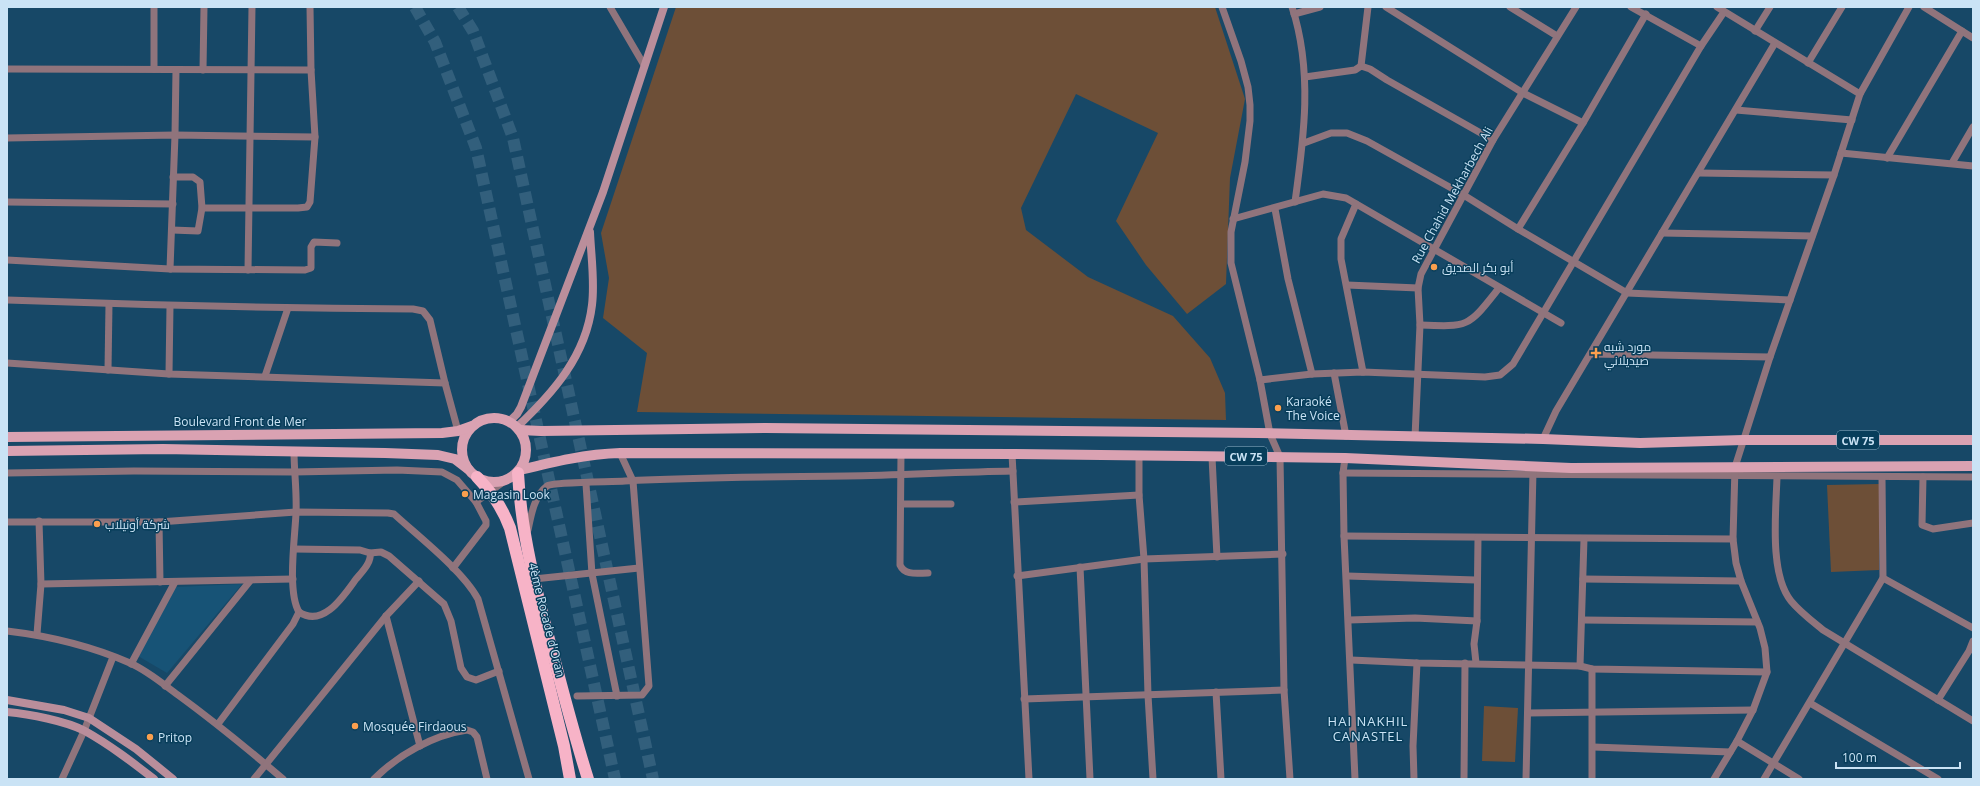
<svg xmlns="http://www.w3.org/2000/svg" width="1980" height="786" font-family="'Open Sans',Cairo,sans-serif">
<style>
.built{fill:#175376}
.green{fill:#6d4f37}
.lines{fill:none;stroke-linecap:round;stroke-linejoin:round}
.highway-tunnel{stroke:#325f7c;stroke-width:12;stroke-dasharray:12 6;stroke-linecap:butt}
.street{stroke:#90747c;stroke-width:7}
.secondary{stroke:#ba8e9b;stroke-width:8}
.primary{stroke:#daa2b2;stroke-width:10}
.highway{stroke:#f7b3c7;stroke-width:12}
.poi-dot{fill:#fa9f4e;stroke:#083e5b;stroke-width:1.5}
.labels{text-anchor:middle;dominant-baseline:central;stroke-width:3;stroke-linejoin:round;paint-order:stroke}
.shield{fill:#083e5b;stroke:#90b2c7;stroke-width:1}
.shield-label{font-size:11px;font-weight:bold;fill:#cae3f5}
.street-label{font-size:12px;fill:#cae3f5;stroke:#083e5b}
.poi-label{font-size:12px;fill:#cae3f5;stroke:#083e5b;text-anchor:start}
.neighbourhood-label{font-size:13px;letter-spacing:1px;fill:#cae3f5;stroke:#083e5b}
</style>
<rect width="100%" height="100%" fill="#174867"/>
<!-- built -->
<path class="built" d="M 242,584 L 167,673 L 138,656 L 176,587 Z"/>
<!-- green -->
<g class="green">
<path d="M 676,7 L 1215,7 L 1245,99 L 1230,178 L 1226,284 L 1187,314 L 1146,265 L 1116,221 L 1158,133 L 1076,94 L 1021,208 L 1026,230 L 1088,277 L 1173,316 L 1210,358 L 1225,393 L 1226,420 L 637,412 L 647,353 L 603,318 L 609,278 L 601,233 Z"/>
<path d="M 1879,484 L 1879,570 L 1831,572 L 1827,485 Z"/>
<path d="M 1484,706 L 1518,708 L 1515,762 L 1482,761 Z"/>
</g>
<g class="lines">
<!-- highway-tunnel -->
<g class="highway-tunnel">
<path d="M 415,7 L 435,42 L 476,148 L 615,779"/>
<path d="M 458,7 L 473,31 L 513,138 L 653,779"/>
</g>
<!-- street -->
<g class="street">
<path d="M 154,7 L 154,69"/>
<path d="M 610,7 L 644,65"/>
<path d="M 1222,7 L 1241,61 L 1248,87 L 1250,105 L 1250,121 L 1245,162 L 1231,232 L 1231,263 L 1260,380 L 1270,434 L 1280,457 L 1284,690 L 1290,779"/>
<path d="M 1292,7 C 1313,71 1304,137 1295,202"/>
<path d="M 1386,7 L 1523,93 L 1583,123"/>
<path d="M 1510,7 L 1557,36"/>
<path d="M 1631,7 L 1701,46"/>
<path d="M 1717,7 L 1860,94"/>
<path d="M 1924,7 L 1973,38"/>
<path d="M 1294,14 L 1320,7"/>
<path d="M 1755,31 L 1770,7"/>
<path d="M 1808,63 L 1842,7"/>
<path d="M 1361,66 L 1368,7"/>
<path d="M 7,69 L 311,70"/>
<path d="M 203,70 L 204,7"/>
<path d="M 1305,77 L 1355,70 L 1361,66 L 1370,69 L 1387,80 L 1493,140"/>
<path d="M 1736,110 L 1852,120"/>
<path d="M 7,138 L 175,135 L 315,137"/>
<path d="M 1304,143 L 1331,133 L 1347,133 L 1367,141 L 1462,194 L 1518,229 L 1627,293 L 1790,300"/>
<path d="M 1841,153 L 1973,166"/>
<path d="M 1887,158 L 1962,31"/>
<path d="M 1952,163 L 1973,127"/>
<path d="M 1699,173 L 1834,175"/>
<path d="M 7,202 L 173,204"/>
<path d="M 1356,204 L 1341,239 L 1341,259 L 1363,372"/>
<path d="M 202,208 L 298,208 L 307,207 L 310,202 L 315,137 L 311,70 L 310,7"/>
<path d="M 1275,209 L 1288,279 L 1312,374"/>
<path d="M 1233,219 L 1323,194 L 1346,198 L 1561,323"/>
<path d="M 1518,229 L 1583,123 L 1646,14"/>
<path d="M 172,230 L 198,231 L 202,208 L 200,182 L 193,177 L 173,177"/>
<path d="M 1662,233 L 1812,236"/>
<path d="M 7,260 L 170,269 L 305,270 L 311,268 L 311,247 L 314,242 L 337,243"/>
<path d="M 170,269 L 175,135 L 176,70"/>
<path d="M 248,270 L 252,7"/>
<path d="M 1347,285 L 1418,288"/>
<path d="M 7,300 C 142,305 277,308 413,309 L 423,311 L 430,320 L 445,383 L 458,431"/>
<path d="M 1420,325 C 1470,327 1468,327 1499,288"/>
<path d="M 1591,354 L 1770,357"/>
<path d="M 7,363 L 169,374 L 445,383"/>
<path d="M 108,370 L 109,304"/>
<path d="M 1334,373 L 1346,436"/>
<path d="M 169,374 L 170,306"/>
<path d="M 265,376 L 288,308"/>
<path d="M 1260,380 L 1312,374 L 1363,372 L 1485,377 L 1500,375 L 1513,364 L 1701,46 L 1724,12"/>
<path d="M 1415,437 L 1420,325 L 1418,288 L 1421,274 L 1493,140 L 1576,7"/>
<path d="M 1543,439 L 1556,411 L 1775,43"/>
<path d="M 901,453 L 900,565 C 905,576 918,573 928,573"/>
<path d="M 1012,454 L 1029,779"/>
<path d="M 1139,456 L 1139,495 L 1144,559 L 1148,695 L 1153,779"/>
<path d="M 1212,457 L 1217,557"/>
<path d="M 1345,458 L 1343,473 L 1344,536 L 1355,779"/>
<path d="M 7,473 L 134,471 L 294,472 L 397,470 L 442,472 L 457,480 L 476,502 L 506,480"/>
<path d="M 1343,473 L 1973,477"/>
<path d="M 1777,477 C 1776,511 1769,574 1791,601 C 1800,612 1812,621 1823,630 L 1973,721"/>
<path d="M 1923,477 L 1922,525 L 1933,529 L 1973,523"/>
<path d="M 586,484 L 592,574 L 617,696"/>
<path d="M 1014,502 L 1139,495"/>
<path d="M 902,504 L 951,504"/>
<path d="M 7,522 L 159,522 L 296,512 L 388,513 L 394,514 C 418,536 463,571 478,599 L 529,779"/>
<path d="M 159,522 L 160,582"/>
<path d="M 528,530 C 531,516 534,496 547,486 C 552,482 613,482 625,481 C 699,477 772,477 846,476 C 902,475 957,472 1013,471"/>
<path d="M 1344,536 L 1733,539"/>
<path d="M 294,549 L 360,550 L 370,553 C 372,562 362,572 356,579 C 343,597 323,628 299,612"/>
<path d="M 370,553 L 381,552 L 389,556 L 444,604 L 451,621 L 461,668 L 467,677 L 476,680 L 499,671"/>
<path d="M 1080,567 L 1090,779"/>
<path d="M 453,568 L 486,525 L 486,521 L 476,502"/>
<path d="M 1017,576 L 1144,559 L 1283,554"/>
<path d="M 1347,576 L 1476,580"/>
<path d="M 1883,578 L 1973,628"/>
<path d="M 534,579 L 639,568"/>
<path d="M 1583,579 L 1741,581"/>
<path d="M 41,584 L 293,579"/>
<path d="M 386,616 L 420,746"/>
<path d="M 1349,620 L 1415,618 L 1477,621"/>
<path d="M 1583,620 L 1757,622"/>
<path d="M 7,631 C 49,636 91,646 130,663 C 148,671 163,684 178,695 C 215,722 249,750 283,779"/>
<path d="M 37,634 L 41,584 L 39,521"/>
<path d="M 1351,660 L 1417,663 L 1580,666 L 1592,669 L 1767,672"/>
<path d="M 1476,663 L 1474,644 L 1477,621 L 1478,538"/>
<path d="M 131,664 L 175,582"/>
<path d="M 1580,666 L 1584,539"/>
<path d="M 1592,669 L 1592,779"/>
<path d="M 165,686 L 250,581"/>
<path d="M 1216,692 L 1221,779"/>
<path d="M 577,696 L 642,695 L 649,686 L 633,481 L 620,453"/>
<path d="M 1024,699 L 1284,690"/>
<path d="M 1938,700 L 1969,651 L 1973,641"/>
<path d="M 1810,703 L 1938,779"/>
<path d="M 1528,713 L 1753,710"/>
<path d="M 218,724 L 293,624 L 299,612 C 287,592 295,537 296,513 C 297,492 294,471 294,451"/>
<path d="M 1737,741 L 1799,779"/>
<path d="M 1593,747 L 1730,752"/>
<path d="M 62,779 L 84,731 L 113,657"/>
<path d="M 254,779 L 386,616 L 419,581"/>
<path d="M 374,779 C 398,755 433,735 467,730 L 473,732 L 477,737 L 487,779"/>
<path d="M 1414,779 L 1413,746 L 1417,663"/>
<path d="M 1464,779 L 1465,663"/>
<path d="M 1526,779 L 1533,471"/>
<path d="M 1714,779 L 1737,741 L 1753,710 L 1767,672 L 1765,648 L 1760,628 L 1741,581 L 1736,563 L 1733,539 L 1735,467 L 1770,357 L 1834,175 L 1860,94 L 1909,7"/>
<path d="M 1764,779 L 1883,578 L 1882,477"/>
</g>
<!-- secondary -->
<g class="secondary">
<path d="M 510,421 L 517,414 L 521,407 L 603,192 L 664,7"/>
<path d="M 517,427 C 553,393 586,356 592,305 C 595,281 591,256 590,232"/>
<path d="M 7,700 L 64,710 L 89,718 L 136,749 L 173,779"/>
<path d="M 7,712 C 29,714 66,721 85,731 C 110,745 132,762 154,779"/>
</g>
<!-- primary -->
<g class="primary">
<circle cx="494" cy="450" r="32"/>
<path d="M 520,430 L 541,431 L 766,428 L 1258,433 L 1543,439 L 1640,443 L 1743,440 L 1973,440"/>
<path d="M 7,437 L 442,433 L 458,431 L 472,426"/>
<path d="M 7,451 L 163,449 L 385,453 L 438,455 L 455,459 L 468,469"/>
<path d="M 520,470 C 553,462 586,454 620,453 L 1012,454 L 1345,458 L 1571,468 L 1973,466"/>
</g>
<!-- highway -->
<g class="highway">
<path d="M 518,473 C 521,532 536,590 551,647 C 563,691 574,735 588,779"/>
<path d="M 477,477 C 492,493 502,507 510,528 L 564,746 L 570,779"/>
</g>
</g>
<!-- markers -->
<g class="poi-dot">
<circle cx="1434" cy="267" r="4"/>
<path d="M1594 347h4v4h4v4h-4v4h-4v-4h-4v-4h4z"/>
<circle cx="1278" cy="408" r="4"/>
<circle cx="465" cy="494" r="4"/>
<circle cx="97" cy="524" r="4"/>
<circle cx="355" cy="726" r="4"/>
<circle cx="150" cy="737" r="4"/>
</g>
<g class="labels">
<!-- shield labels -->
<g class="shield">
<rect x="1837" y="431" width="42" height="18" rx="3"/>
<rect x="1225" y="447" width="42" height="18" rx="3"/>
</g>
<g class="shield-label">
<text x="1858" y="440">CW 75</text>
<text x="1246" y="456">CW 75</text>
</g>
<!-- street labels -->
<g class="street-label">
<text transform="translate(1452 195) rotate(-61)">Rue Chahid Mekharbech Ali</text>
<text x="240" y="421">Boulevard Front de Mer</text>
<text transform="translate(547 620) rotate(76)">4ème Rocade d'Oran</text>
</g>
<!-- poi labels -->
<g class="poi-label">
<text x="1442" y="267">أبو بكر الصديق</text>
<text x="1604" y="346">مورد شبه<tspan x="1604" dy="14">صيديلاني</tspan></text>
<text x="1286" y="401">Karaoké<tspan x="1286" dy="14">The Voice</tspan></text>
<text x="473" y="494">Magasin Look</text>
<text x="105" y="524">شركة أونيلاب</text>
<text x="363" y="726">Mosquée Firdaous</text>
<text x="158" y="737">Pritop</text>
</g>
<!-- neighbourhood labels -->
<g class="neighbourhood-label">
<text x="1368" y="721">HAI NAKHIL<tspan x="1368" dy="15">CANASTEL</tspan></text>
</g>
</g>
<!-- border -->
<rect width="1980" height="786" fill="none" stroke="#cae3f5" stroke-width="16"/>
<!-- scale -->
<path d="M1836 762v6h124v-6" fill="none" stroke="#cae3f5" stroke-width="2"/>
<text x="1842" y="762" font-size="12" fill="#cae3f5" stroke="#083e5b" stroke-width="3" paint-order="stroke">100 m</text>
</svg>
